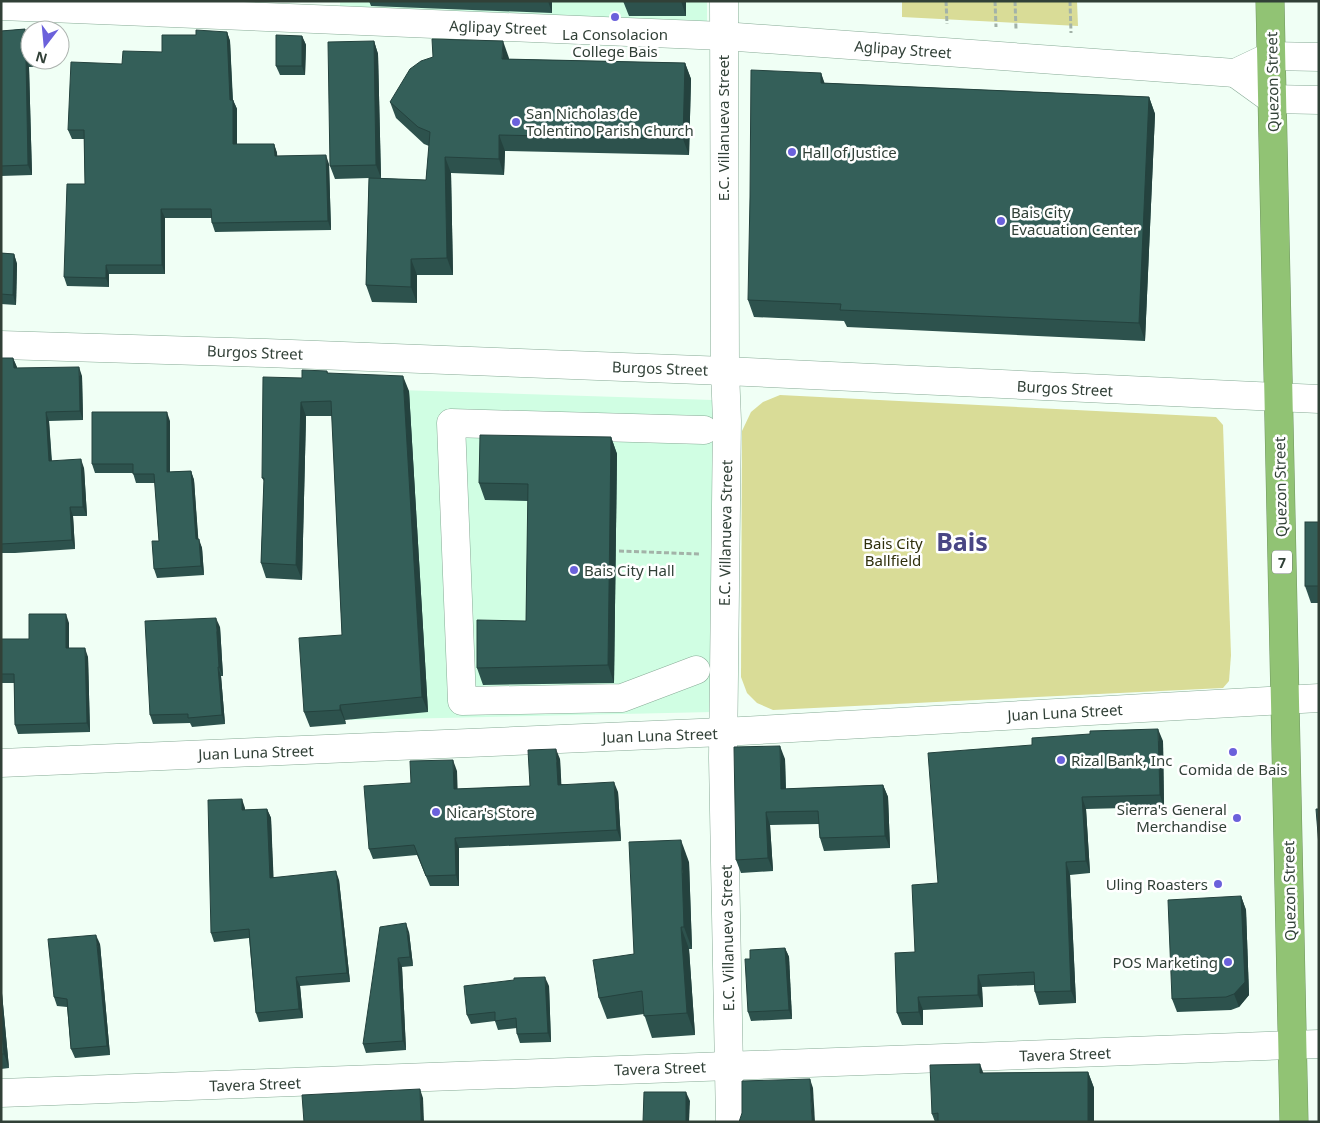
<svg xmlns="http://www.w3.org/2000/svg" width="1320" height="1123" font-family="'Noto Sans',sans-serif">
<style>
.built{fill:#d0fee3}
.green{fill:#d9dc97}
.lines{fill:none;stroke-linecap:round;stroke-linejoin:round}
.minor-casing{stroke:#87ab96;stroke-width:29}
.highway-casing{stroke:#6f955f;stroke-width:29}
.path{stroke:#a3b2a8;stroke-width:3;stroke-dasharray:5 2.5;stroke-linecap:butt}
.minor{stroke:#fff;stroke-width:28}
.highway{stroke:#91c374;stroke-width:28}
.wall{fill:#2d524d}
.shaded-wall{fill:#24423e}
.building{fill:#345f59;stroke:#24423e}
.poi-dot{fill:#6b61db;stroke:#fff;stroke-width:2}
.labels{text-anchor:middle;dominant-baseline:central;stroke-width:5;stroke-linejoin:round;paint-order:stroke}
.shield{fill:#fff;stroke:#6f7973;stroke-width:1}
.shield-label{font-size:14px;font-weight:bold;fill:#314037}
.street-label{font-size:15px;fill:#314037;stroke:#fff}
.poi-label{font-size:15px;fill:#314037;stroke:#fff;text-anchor:start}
.park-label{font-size:15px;fill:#30300d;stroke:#fff}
.town-label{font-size:25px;font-weight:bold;fill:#494684;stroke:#fff}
</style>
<rect width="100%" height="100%" fill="#f0fff5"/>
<!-- built -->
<g class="built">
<path d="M 340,1 L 707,1 L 707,24 L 340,10 Z"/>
<path d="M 335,388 L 713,400 L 713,712 L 351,720 Z"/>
</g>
<!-- green -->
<g class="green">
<path d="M 902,1 L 1077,1 L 1078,26 L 902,17 Z"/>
<path d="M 780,395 L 1216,417 L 1223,425 L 1231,655 L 1229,681 L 1223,688 L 773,710 L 757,703 L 747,693 L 741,677 L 742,431 L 751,412 L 763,402 Z"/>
</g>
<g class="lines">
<!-- minor casing -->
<g class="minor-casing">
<g id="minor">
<path d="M 724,1 L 725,371 L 727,421 L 723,758 L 730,1122"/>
<path d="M 1,6 L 723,36 L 1235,73 L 1271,56 L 1319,57"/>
<path d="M 1235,73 L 1271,99 L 1319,100"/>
<path d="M 1,345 L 266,353 L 725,371 L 1319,399"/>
<path d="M 696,670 L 622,698 L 462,701 L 451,423 L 704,430"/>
<path d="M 1,763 L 723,732 L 1319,698"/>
<path d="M 1,1093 L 1319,1044"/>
</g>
</g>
<!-- highway casing -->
<g class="highway-casing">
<path id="highway" d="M 1270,1 L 1294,1122"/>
</g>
<!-- path -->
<g class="path">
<path d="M 946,1 L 947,24"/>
<path d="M 995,1 L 996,27"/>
<path d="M 1015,1 L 1016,29"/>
<path d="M 1070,1 L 1071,33"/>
<path d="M 619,551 L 699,554"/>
</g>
<!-- minor -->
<use href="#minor" class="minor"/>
<!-- highway -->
<use href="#highway" class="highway"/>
</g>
<!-- wall -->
<g class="wall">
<path d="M 369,1 L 552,1 L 552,13 L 371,6 Z"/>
<path d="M 623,1 L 686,1 L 686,16 L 629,16 Z"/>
<path d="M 25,29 L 26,33 L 30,34 L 30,60 L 56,60 L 57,66 L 29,67 L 32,175 L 1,176 L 1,31 Z"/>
<path d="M 227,32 L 230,41 L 233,100 L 237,109 L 237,144 L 274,144 L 277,153 L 277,156 L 329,164 L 331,230 L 215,232 L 212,223 L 212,218 L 165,218 L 165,274 L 109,274 L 109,287 L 67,286 L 64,277 L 85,184 L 84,139 L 72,139 L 68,130 L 122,64 L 162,52 L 196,35 Z"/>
<path d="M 302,36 L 306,45 L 305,75 L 280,75 L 276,66 Z"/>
<path d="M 374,41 L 378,54 L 381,178 L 372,178 L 426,180 L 429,146 L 424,144 L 396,118 L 390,102 L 509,58 L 508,59 L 685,63 L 691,79 L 689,155 L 505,151 L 504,175 L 451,173 L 453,275 L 417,275 L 417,303 L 372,302 L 366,285 L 369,178 L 335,179 L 330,166 Z"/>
<path d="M 821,73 L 824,83 L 1149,97 L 1155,114 L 1145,341 L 847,327 L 844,321 L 754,317 L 748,300 Z"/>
<path d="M 1,253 L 14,254 L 17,264 L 16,305 L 1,304 Z"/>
<path d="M 1,358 L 13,358 L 17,368 L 82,376 L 83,420 L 49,421 L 52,461 L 84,468 L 87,516 L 73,516 L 75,549 L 15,553 L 1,553 Z"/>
<path d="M 327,371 L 328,373 L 409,391 L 428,712 L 345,720 L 346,724 L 310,727 L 304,712 L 342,635 L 332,416 L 306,416 L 302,580 L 266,578 L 261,563 L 264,481 L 262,478 L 302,378 Z"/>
<path d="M 170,421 L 170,472 L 191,471 L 194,480 L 198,539 L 202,548 L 204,575 L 157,578 L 154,569 L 159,541 L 155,483 L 136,483 L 133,473 L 95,473 L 92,464 Z"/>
<path d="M 611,437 L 617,454 L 614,683 L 483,685 L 477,668 L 526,621 L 528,501 L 485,500 L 479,483 Z"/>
<path d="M 1319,522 L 1319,603 L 1311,603 L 1305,586 Z"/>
<path d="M 69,623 L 69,648 L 88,657 L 90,732 L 18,734 L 15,725 L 14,683 L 1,683 L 1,639 L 29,639 Z"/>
<path d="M 220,627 L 223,676 L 221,676 L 225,724 L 192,727 L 190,723 L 153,724 L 150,715 Z"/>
<path d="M 1163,741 L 1164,807 L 1086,809 L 1090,873 L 1070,875 L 1076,1003 L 1039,1005 L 1035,992 L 1034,985 L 982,987 L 983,1007 L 923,1010 L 923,1025 L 902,1025 L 897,1013 L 915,952 L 938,883 L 1032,745 Z"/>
<path d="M 560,759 L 561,784 L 618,792 L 621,841 L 459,848 L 459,886 L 430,886 L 417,855 L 373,859 L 369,849 L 411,783 L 457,771 L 457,789 L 530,786 Z"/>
<path d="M 785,759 L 786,789 L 883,785 L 888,797 L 890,848 L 824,851 L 820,838 L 819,824 L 770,825 L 773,871 L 741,873 L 736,860 Z"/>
<path d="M 245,808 L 245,810 L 267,809 L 271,818 L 273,877 L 339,880 L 350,982 L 300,986 L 303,1018 L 259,1022 L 256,1013 L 249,938 L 214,942 L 211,933 Z"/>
<path d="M 689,862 L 692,949 L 689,949 L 695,1035 L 652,1038 L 644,1014 L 607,1019 L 599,998 L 634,954 Z"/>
<path d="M 1241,896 L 1246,910 L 1249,995 L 1239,1007 L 1231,1010 L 1177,1012 L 1172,999 Z"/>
<path d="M 409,932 L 413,966 L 402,967 L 406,1050 L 366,1053 L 363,1044 Z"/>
<path d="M 100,944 L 110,1055 L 75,1058 L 71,1049 L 67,1007 L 57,1006 L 54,997 Z"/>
<path d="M 785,948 L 789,957 L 792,1019 L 751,1021 L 748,1012 Z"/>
<path d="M 1,983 L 9,1068 L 1,1069 Z"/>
<path d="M 549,986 L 551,1042 L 520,1043 L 517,1034 L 517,1028 L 498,1030 L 495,1021 L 471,1024 L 467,1015 Z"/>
<path d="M 1088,1072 L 1094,1088 L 1094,1122 L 935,1122 L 932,1114 L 983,1073 Z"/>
</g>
<!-- shaded-wall -->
<g class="shaded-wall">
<path d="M 548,1 L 552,1 L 552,13 Z"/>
<path d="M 681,1 L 686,1 L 686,16 Z"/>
<path d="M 227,32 L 230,41 L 233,109 L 230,100 Z"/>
<path d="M 302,36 L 306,45 L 305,75 L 302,66 Z"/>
<path d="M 374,41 L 378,54 L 381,178 L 376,165 Z"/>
<path d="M 503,41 L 509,58 L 508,75 L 502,59 Z"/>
<path d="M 26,58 L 29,67 L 32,175 L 28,165 Z"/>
<path d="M 685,63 L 691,79 L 689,155 L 683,139 Z"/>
<path d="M 821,73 L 827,90 L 821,83 Z"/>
<path d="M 1149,97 L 1155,114 L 1145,341 L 1139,323 Z"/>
<path d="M 233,100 L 237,109 L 237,153 L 233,144 Z"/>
<path d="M 499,135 L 505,151 L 504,175 L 499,159 Z"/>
<path d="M 274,144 L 277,153 L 278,165 L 275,156 Z"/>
<path d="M 326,155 L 329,164 L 331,230 L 328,221 Z"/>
<path d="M 445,157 L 451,173 L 453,275 L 447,258 Z"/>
<path d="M 161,209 L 165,218 L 165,274 L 162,265 Z"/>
<path d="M 14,254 L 17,264 L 16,305 L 13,295 Z"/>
<path d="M 411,259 L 417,275 L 417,303 L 411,287 Z"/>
<path d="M 106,265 L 109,274 L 109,287 L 106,278 Z"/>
<path d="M 13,358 L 17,367 L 17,377 L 14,368 Z"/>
<path d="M 79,367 L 82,376 L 83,420 L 80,411 Z"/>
<path d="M 403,376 L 409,391 L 428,712 L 422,697 Z"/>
<path d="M 301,402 L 306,416 L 302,580 L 296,565 Z"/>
<path d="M 46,412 L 49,421 L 52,470 L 49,461 Z"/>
<path d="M 167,412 L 170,421 L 170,481 L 167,472 Z"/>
<path d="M 611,437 L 617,454 L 614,683 L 608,665 Z"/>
<path d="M 81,459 L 84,468 L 87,516 L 83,507 Z"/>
<path d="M 191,471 L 194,480 L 199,548 L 196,539 Z"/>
<path d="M 70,507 L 73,516 L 75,549 L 72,540 Z"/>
<path d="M 199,539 L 202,548 L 204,575 L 201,566 Z"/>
<path d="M 66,614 L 69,623 L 69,657 L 66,648 Z"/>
<path d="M 216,618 L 220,627 L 223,676 L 219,667 Z"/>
<path d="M 85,648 L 88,657 L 90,732 L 87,723 Z"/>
<path d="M 218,667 L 221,676 L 225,724 L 222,715 Z"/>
<path d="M 340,705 L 345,720 L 346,724 L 340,710 Z"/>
<path d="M 1158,729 L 1163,741 L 1164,807 L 1160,795 Z"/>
<path d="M 780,746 L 785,759 L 786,802 L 781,789 Z"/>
<path d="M 556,749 L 560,759 L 562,795 L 558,785 Z"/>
<path d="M 453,760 L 457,771 L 458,800 L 454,789 Z"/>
<path d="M 614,782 L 618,792 L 621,841 L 617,830 Z"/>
<path d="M 883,785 L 888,797 L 890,848 L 885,836 Z"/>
<path d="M 1082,797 L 1086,809 L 1090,873 L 1086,861 Z"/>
<path d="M 242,799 L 245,808 L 245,819 L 242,810 Z"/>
<path d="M 267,809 L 271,818 L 274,887 L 270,878 Z"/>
<path d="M 766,812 L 770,825 L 773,871 L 768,858 Z"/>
<path d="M 455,838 L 459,848 L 459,886 L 456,875 Z"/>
<path d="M 681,840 L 689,862 L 692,949 L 684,927 Z"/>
<path d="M 1066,862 L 1070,875 L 1076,1003 L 1071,991 Z"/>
<path d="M 336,871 L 339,880 L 350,982 L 347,973 Z"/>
<path d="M 1241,896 L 1246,910 L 1249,995 L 1239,1007 L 1234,994 Z"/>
<path d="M 406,923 L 409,932 L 413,966 L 410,957 Z"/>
<path d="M 681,927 L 689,949 L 695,1035 L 687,1013 Z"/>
<path d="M 96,935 L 100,944 L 110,1055 L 107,1046 Z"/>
<path d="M 785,948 L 789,957 L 792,1019 L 789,1010 Z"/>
<path d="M 398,958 L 402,967 L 406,1050 L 403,1041 Z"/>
<path d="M 978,975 L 982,987 L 983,1007 L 978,995 Z"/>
<path d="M 296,977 L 300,986 L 303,1018 L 299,1009 Z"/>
<path d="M 545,977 L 549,986 L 551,1042 L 548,1033 Z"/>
<path d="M 1,983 L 9,1068 L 4,1054 L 1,1023 Z"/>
<path d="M 918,997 L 923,1010 L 923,1025 L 919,1012 Z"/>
<path d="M 980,1064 L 986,1080 L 980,1073 Z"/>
<path d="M 1088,1072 L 1094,1088 L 1094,1122 L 1088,1122 Z"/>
<path d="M 810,1079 L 813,1088 L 815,1122 L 812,1122 Z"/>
<path d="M 420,1089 L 423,1098 L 424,1122 L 421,1122 Z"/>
<path d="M 686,1092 L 690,1101 L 689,1122 L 686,1122 Z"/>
</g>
<!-- building -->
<g class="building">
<path d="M 25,29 L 25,33 L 30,34 L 30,58 L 26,58 L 28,165 L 1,166 L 1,31 Z"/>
<path d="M 196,30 L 227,32 L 230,100 L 233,100 L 233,144 L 274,144 L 275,156 L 326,155 L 328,221 L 212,223 L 211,209 L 161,209 L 162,265 L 106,265 L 106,278 L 64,277 L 67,184 L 85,184 L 84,130 L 68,130 L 71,62 L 122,64 L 123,51 L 162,52 L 162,35 L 196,35 Z"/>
<path d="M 276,35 L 302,36 L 302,66 L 276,66 Z"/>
<path d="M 432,39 L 503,41 L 502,59 L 685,63 L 683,139 L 499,135 L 499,159 L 445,157 L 447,258 L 411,259 L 411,287 L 366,285 L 369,178 L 426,180 L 430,132 L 418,127 L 390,102 L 410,69 L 421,61 L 433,57 Z"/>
<path d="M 374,41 L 376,165 L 330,166 L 328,42 Z"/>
<path d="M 751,70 L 821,73 L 821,83 L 1149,97 L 1139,323 L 840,310 L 841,304 L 748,300 L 750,197 Z"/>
<path d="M 1,253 L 14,254 L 13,295 L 1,294 Z"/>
<path d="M 1,358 L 13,358 L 14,368 L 79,367 L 80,411 L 46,412 L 49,461 L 81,459 L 83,507 L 70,507 L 72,540 L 1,544 Z"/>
<path d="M 302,370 L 327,371 L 327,373 L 403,376 L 422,697 L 340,705 L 340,710 L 304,712 L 299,638 L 342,635 L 331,401 L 301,402 L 296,565 L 261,563 L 264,478 L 262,478 L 263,377 L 302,378 Z"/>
<path d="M 92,412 L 167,412 L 167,472 L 191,471 L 196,539 L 199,539 L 201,566 L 154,569 L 152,541 L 159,541 L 154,474 L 133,474 L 133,464 L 92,464 Z"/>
<path d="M 480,435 L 611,437 L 608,665 L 477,668 L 477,620 L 526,621 L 528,484 L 479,483 Z"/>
<rect x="1305" y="522" width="14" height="64"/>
<path d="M 29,614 L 66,614 L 66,648 L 85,648 L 87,723 L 15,725 L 14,674 L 1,674 L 1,639 L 29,639 Z"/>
<path d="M 216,618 L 219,667 L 218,667 L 222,715 L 188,718 L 188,714 L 150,715 L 145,621 Z"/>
<path d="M 1158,729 L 1160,795 L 1082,797 L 1086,861 L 1066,862 L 1071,991 L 1035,992 L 1034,972 L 978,975 L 978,995 L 918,997 L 919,1012 L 897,1013 L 895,953 L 915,952 L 912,885 L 938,883 L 928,753 L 1032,745 L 1032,738 L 1090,734 L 1090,731 Z"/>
<path d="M 780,746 L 781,789 L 883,785 L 885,836 L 820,838 L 818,811 L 766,812 L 768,858 L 736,860 L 734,747 Z"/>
<path d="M 556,749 L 558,785 L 614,782 L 617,830 L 455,838 L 456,875 L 426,876 L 414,845 L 369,849 L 364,786 L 411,783 L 410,761 L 453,760 L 454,789 L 530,786 L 528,750 Z"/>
<path d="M 242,799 L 242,810 L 267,809 L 270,878 L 336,871 L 347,973 L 296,977 L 299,1009 L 256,1013 L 249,929 L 211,933 L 208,800 Z"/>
<path d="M 1316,809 L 1319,809 L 1319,846 Z"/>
<path d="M 681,840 L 684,927 L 681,927 L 687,1013 L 644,1016 L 642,991 L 599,998 L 593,960 L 634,954 L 629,842 Z"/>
<path d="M 1241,896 L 1245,982 L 1234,994 L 1226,997 L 1172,999 L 1168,900 Z"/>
<path d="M 406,923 L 410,957 L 398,958 L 403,1041 L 363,1044 L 380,927 Z"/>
<path d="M 96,935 L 107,1046 L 71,1049 L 67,999 L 54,997 L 48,939 Z"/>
<path d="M 785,948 L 789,1010 L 748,1012 L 745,959 L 750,959 L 750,950 Z"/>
<path d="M 545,977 L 548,1033 L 517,1034 L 516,1018 L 495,1021 L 495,1012 L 467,1015 L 464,986 L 514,980 L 514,978 Z"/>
<path d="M 1,1023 L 4,1054 L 1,1054 Z"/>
<path d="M 980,1064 L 980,1073 L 1088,1072 L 1088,1122 L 938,1122 L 938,1113 L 932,1114 L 930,1065 Z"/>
<path d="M 810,1079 L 812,1122 L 739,1122 L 742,1113 L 742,1081 Z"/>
<path d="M 420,1089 L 421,1122 L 304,1122 L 302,1095 Z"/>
<path d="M 644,1092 L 686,1092 L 686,1122 L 643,1122 Z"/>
</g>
<!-- markers -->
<g class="poi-dot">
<circle cx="615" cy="17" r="5"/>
<circle cx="516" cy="122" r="5"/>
<circle cx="792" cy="152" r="5"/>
<circle cx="1001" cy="221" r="5"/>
<circle cx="574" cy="570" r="5"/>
<circle cx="1233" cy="752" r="5"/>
<circle cx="1061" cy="760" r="5"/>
<circle cx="436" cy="812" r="5"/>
<circle cx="1237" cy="818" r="5"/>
<circle cx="1218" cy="884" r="5"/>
<circle cx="1228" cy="962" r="5"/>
</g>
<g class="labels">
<!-- shield labels -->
<rect class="shield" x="1272" y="550.5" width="20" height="23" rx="4"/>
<g class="shield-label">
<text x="1282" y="562">7</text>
</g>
<!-- street labels -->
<g class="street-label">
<text transform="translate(498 27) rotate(2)">Aglipay Street</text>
<text transform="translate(903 49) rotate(4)">Aglipay Street</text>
<text transform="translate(1272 82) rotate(-91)">Quezon Street</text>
<text transform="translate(723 128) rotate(-90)">E.C. Villanueva Street</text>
<text transform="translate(255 352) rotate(2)">Burgos Street</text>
<text transform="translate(660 368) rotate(2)">Burgos Street</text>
<text transform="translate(1065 388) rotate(3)">Burgos Street</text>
<text transform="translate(1280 487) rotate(-91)">Quezon Street</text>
<text transform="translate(725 533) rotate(-89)">E.C. Villanueva Street</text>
<text transform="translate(1065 712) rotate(-3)">Juan Luna Street</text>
<text transform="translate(660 735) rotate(-2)">Juan Luna Street</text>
<text transform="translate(256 752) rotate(-2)">Juan Luna Street</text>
<text transform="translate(1289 891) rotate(-91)">Quezon Street</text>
<text transform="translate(727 938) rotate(-91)">E.C. Villanueva Street</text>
<text transform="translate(1065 1054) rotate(-2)">Tavera Street</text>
<text transform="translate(660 1068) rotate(-2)">Tavera Street</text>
<text transform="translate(255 1084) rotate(-2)">Tavera Street</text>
</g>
<!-- poi labels -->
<g class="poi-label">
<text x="615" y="34" text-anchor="middle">La Consolacion<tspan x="615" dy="17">College Bais</tspan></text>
<text x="526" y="113">San Nicholas de<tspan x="526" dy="17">Tolentino Parish Church</tspan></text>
<text x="802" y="152">Hall of Justice</text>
<text x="1011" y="212">Bais City<tspan x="1011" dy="17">Evacuation Center</tspan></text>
<text x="584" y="570">Bais City Hall</text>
<text x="1071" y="760">Rizal Bank, Inc</text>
<text x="1233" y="769" text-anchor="middle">Comida de Bais</text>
<text x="1227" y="809" text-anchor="end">Sierra's General<tspan x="1227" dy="17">Merchandise</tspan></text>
<text x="446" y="812">Nicar's Store</text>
<text x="1208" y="884" text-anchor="end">Uling Roasters</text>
<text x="1218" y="962" text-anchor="end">POS Marketing</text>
</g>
<!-- park labels -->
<g class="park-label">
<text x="893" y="543">Bais City<tspan x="893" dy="17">Ballfield</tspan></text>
</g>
<!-- town labels -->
<g class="town-label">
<text x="962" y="541">Bais</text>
</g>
</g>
<!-- border -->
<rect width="1320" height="1123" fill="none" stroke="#314037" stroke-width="5"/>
<!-- north arrow -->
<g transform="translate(45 45) rotate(196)"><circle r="24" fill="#ffffff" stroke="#adb3af"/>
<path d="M0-4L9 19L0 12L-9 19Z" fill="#6b61db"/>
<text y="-8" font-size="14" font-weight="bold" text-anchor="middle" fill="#314037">N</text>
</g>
</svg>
